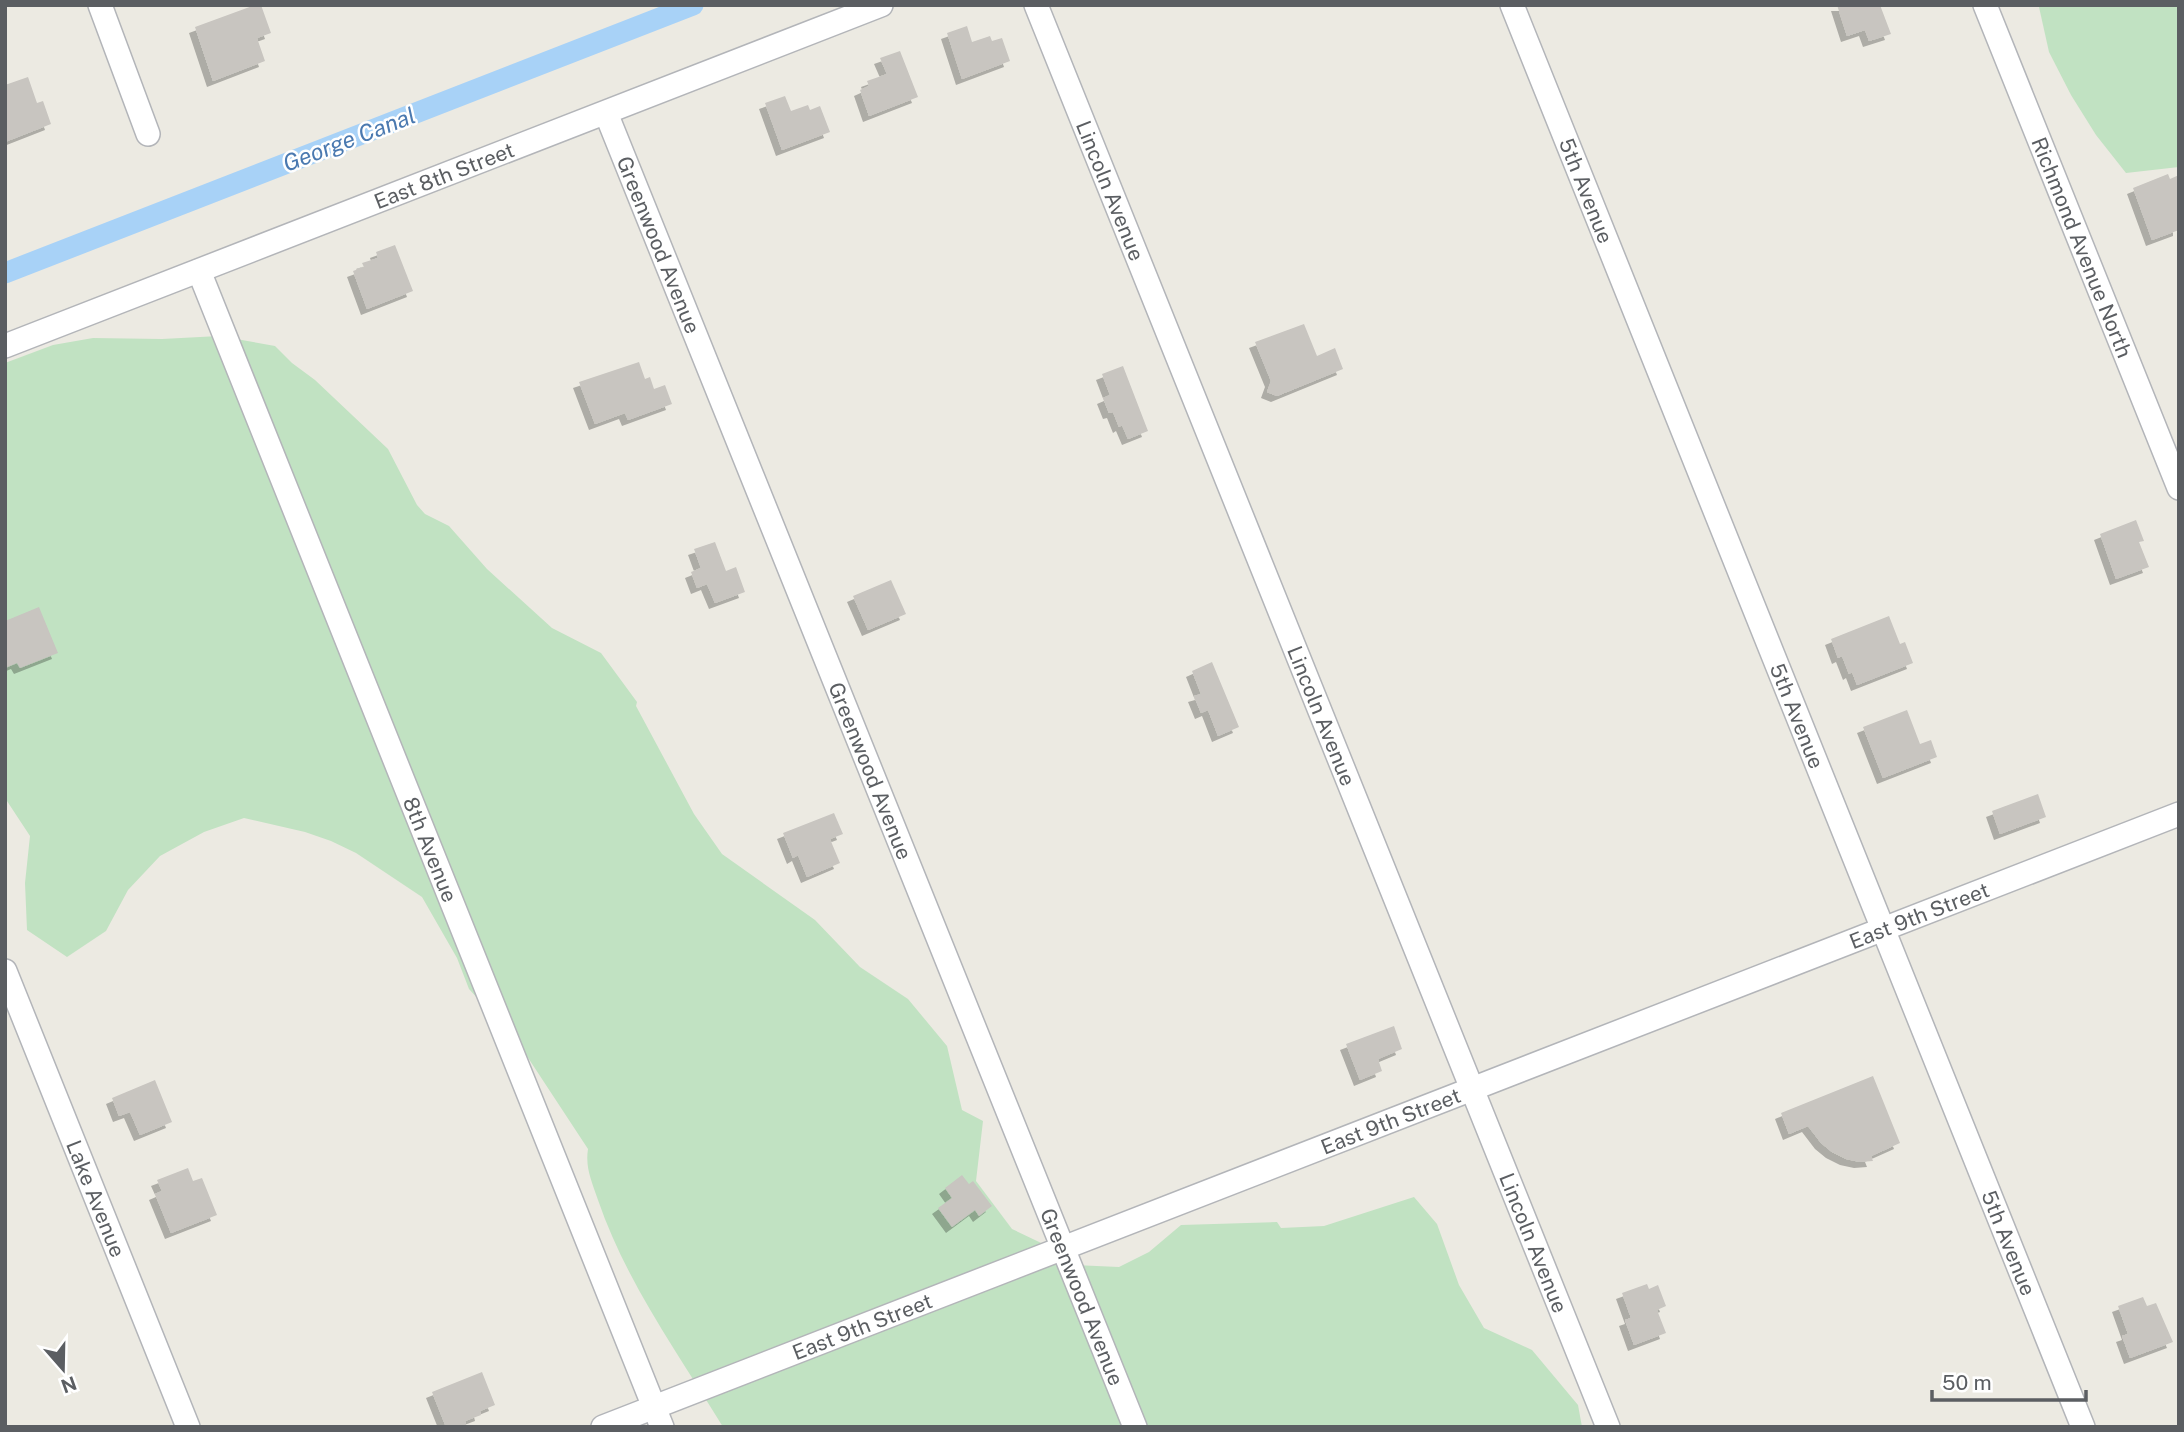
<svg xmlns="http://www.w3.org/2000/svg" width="2184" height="1432" font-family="'Public Sans',sans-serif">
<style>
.green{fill:#c1e2c2}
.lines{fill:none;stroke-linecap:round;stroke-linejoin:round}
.canal{stroke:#a8d2f7;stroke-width:21}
.building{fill:#c8c5c0;filter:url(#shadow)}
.minor-casing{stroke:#b3b5b9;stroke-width:26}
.minor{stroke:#fff;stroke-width:23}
.labels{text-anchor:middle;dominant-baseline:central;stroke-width:5;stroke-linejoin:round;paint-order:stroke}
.street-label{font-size:21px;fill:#5b5e62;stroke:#fff}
.water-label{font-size:23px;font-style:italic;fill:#4a79b0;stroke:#fff}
</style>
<defs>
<filter id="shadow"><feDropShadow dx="-6" dy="6" stdDeviation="0" flood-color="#0004"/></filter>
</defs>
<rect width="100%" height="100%" fill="#eceae2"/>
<!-- green -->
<g class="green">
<path d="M 2043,5 L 2179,5 L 2179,167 L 2126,173 L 2096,135 L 2071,95 L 2049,52 L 2039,7 Z"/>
<path d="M 219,336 L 275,346 L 292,363 L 315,380 L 388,449 L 417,505 L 425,514 L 449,526 L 487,569 L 552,628 L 601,653 L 637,702 L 636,706 L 694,814 L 722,854 L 815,920 L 860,967 L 908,999 L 947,1046 L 962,1110 L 983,1121 L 976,1181 L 1012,1229 L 1056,1250 L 1074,1265 L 1119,1267 L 1149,1252 L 1181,1225 L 1277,1222 L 1281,1228 L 1324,1226 L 1414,1197 L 1437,1224 L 1459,1285 L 1484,1328 L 1532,1350 L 1578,1405 L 1582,1427 L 723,1427 C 678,1353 626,1282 598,1200 C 592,1182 585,1168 588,1149 L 519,1044 L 469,989 L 457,958 L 422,897 L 356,853 L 331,841 L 305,832 L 244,818 L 204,832 L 160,856 L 128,890 L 106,931 L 67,957 L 27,930 L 25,883 L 30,836 L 5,798 L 5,363 L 53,345 L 93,338 L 162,339 Z"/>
</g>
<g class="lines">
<!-- canal -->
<path class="canal" d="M 5,273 L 693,5"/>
</g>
<!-- building -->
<g class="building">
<path d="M 255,5 L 261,5 L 271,33 L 257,38 L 265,61 L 213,81 L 195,27 Z"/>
<path d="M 1837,5 L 1880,5 L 1891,34 L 1869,41 L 1865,30 L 1847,36 Z"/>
<path d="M 967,26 L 972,42 L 990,36 L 992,41 L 1002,38 L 1010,61 L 962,79 L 947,33 Z"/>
<path d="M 900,51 L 918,97 L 869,116 L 860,90 L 869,86 L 867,81 L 887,74 L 880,58 Z"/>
<path d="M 28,77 L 37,103 L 43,101 L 51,124 L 5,142 L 5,85 Z"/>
<path d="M 785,96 L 791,111 L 808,105 L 810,110 L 820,106 L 830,132 L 782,150 L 765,103 Z"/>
<path d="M 2168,174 L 2170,179 L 2179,175 L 2179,230 L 2152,240 L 2133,188 Z"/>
<path d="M 395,245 L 413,291 L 367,309 L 353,271 L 364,267 L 362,263 L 378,258 L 376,252 Z"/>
<path d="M 1304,324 L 1317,356 L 1335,348 L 1343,369 L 1277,396 L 1267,392 L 1271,381 L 1255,342 Z"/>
<path d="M 639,362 L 645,379 L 650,377 L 654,389 L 665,385 L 672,404 L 628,420 L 625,413 L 595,424 L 579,382 Z"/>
<path d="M 1123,366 L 1148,431 L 1128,439 L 1122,425 L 1119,427 L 1113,412 L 1109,413 L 1103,398 L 1110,395 L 1102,374 Z"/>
<path d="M 2136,520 L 2144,541 L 2139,542 L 2149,567 L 2116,579 L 2100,534 Z"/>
<path d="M 715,542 L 726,571 L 736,567 L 745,592 L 715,603 L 707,584 L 697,588 L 691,572 L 701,568 L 694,549 Z"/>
<path d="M 891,580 L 906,614 L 868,630 L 853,596 Z"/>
<path d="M 39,607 L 58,653 L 20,668 L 17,663 L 5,668 L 5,621 Z"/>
<path d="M 1889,616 L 1900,644 L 1905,642 L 1913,663 L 1857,685 L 1852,672 L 1849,674 L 1842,656 L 1838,658 L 1831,639 Z"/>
<path d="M 1212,662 L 1239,727 L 1218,736 L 1208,710 L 1201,713 L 1194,696 L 1201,694 L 1192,671 Z"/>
<path d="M 1907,710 L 1920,744 L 1931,740 L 1937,757 L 1883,778 L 1863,727 Z"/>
<path d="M 2038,794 L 2046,817 L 2000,834 L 1992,811 Z"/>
<path d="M 834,813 L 843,834 L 830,839 L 840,863 L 807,877 L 798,855 L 793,858 L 783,833 Z"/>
<path d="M 1394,1026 L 1402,1049 L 1378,1059 L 1382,1071 L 1360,1080 L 1346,1044 Z"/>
<path d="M 1873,1076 L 1900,1143 L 1871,1156 L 1873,1161 L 1860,1162 L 1846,1159 L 1832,1152 L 1821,1143 L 1808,1126 L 1789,1134 L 1781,1113 Z"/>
<path d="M 155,1080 L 172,1122 L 140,1135 L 130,1112 L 119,1116 L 112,1098 Z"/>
<path d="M 188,1168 L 193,1181 L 202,1178 L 217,1215 L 171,1233 L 155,1194 L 162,1191 L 157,1180 Z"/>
<path d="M 962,1175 L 969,1184 L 973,1181 L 992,1206 L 979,1216 L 975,1210 L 952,1227 L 938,1208 L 952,1198 L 945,1188 Z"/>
<path d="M 1647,1284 L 1649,1289 L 1658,1285 L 1666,1306 L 1657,1310 L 1666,1333 L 1634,1345 L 1625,1320 L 1631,1318 L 1622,1293 Z"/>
<path d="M 2143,1297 L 2147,1306 L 2156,1303 L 2173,1342 L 2130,1358 L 2122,1336 L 2128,1334 L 2118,1306 Z"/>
<path d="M 482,1372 L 495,1405 L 480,1411 L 481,1415 L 465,1421 L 467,1427 L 446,1427 L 432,1392 Z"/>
</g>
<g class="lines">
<!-- minor casing -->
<g class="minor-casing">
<g id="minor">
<path d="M 100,5 L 148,134"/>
<path id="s1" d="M 1036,5 L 1608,1427"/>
<path id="s2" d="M 1512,5 L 2083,1427"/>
<path id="s3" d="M 1985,5 L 2179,488"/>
<path id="s4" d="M 606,113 L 1135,1427"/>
<path id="s5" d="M 199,271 L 662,1427"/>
<path id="s6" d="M 5,346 L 881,5"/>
<path id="s7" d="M 5,971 L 188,1427"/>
<path id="s8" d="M 603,1427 L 2179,814"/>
</g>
</g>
<!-- minor -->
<use href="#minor" class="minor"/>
</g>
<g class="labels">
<!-- street labels -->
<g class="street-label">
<text stroke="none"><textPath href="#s6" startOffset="471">East 8th Street</textPath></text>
<text stroke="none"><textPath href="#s1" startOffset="200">Lincoln Avenue</textPath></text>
<text stroke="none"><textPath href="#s2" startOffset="200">5th Avenue</textPath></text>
<text stroke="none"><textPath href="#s4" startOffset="142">Greenwood Avenue</textPath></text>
<text stroke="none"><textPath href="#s3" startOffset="261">Richmond Avenue North</textPath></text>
<text stroke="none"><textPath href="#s1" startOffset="766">Lincoln Avenue</textPath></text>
<text stroke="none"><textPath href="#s2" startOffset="766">5th Avenue</textPath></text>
<text stroke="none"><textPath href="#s4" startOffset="709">Greenwood Avenue</textPath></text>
<text stroke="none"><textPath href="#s5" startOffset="623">8th Avenue</textPath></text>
<text stroke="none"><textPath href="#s8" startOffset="1412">East 9th Street</textPath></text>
<text stroke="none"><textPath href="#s8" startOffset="845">East 9th Street</textPath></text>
<text stroke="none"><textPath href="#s7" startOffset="245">Lake Avenue</textPath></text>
<text stroke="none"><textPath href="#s1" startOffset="1334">Lincoln Avenue</textPath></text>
<text stroke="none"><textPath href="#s2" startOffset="1334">5th Avenue</textPath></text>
<text stroke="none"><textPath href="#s4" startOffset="1276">Greenwood Avenue</textPath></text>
<text stroke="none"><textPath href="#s8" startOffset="278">East 9th Street</textPath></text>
</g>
<!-- water labels -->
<g class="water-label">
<text transform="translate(349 139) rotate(-21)">George Canal</text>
</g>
</g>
<!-- border -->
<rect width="2184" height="1432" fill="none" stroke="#5b5e62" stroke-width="14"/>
<!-- north arrow -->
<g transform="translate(63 1369) rotate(160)" stroke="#ffffff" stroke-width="5" paint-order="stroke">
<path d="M0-5L12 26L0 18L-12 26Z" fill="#5b5e62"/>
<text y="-10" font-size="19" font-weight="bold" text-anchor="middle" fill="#5b5e62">N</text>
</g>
<!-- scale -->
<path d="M1932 1390v10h154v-10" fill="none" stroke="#5b5e62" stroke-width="3.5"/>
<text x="1942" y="1390" font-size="21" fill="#5b5e62" stroke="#ffffff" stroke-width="5" paint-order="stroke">50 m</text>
</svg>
